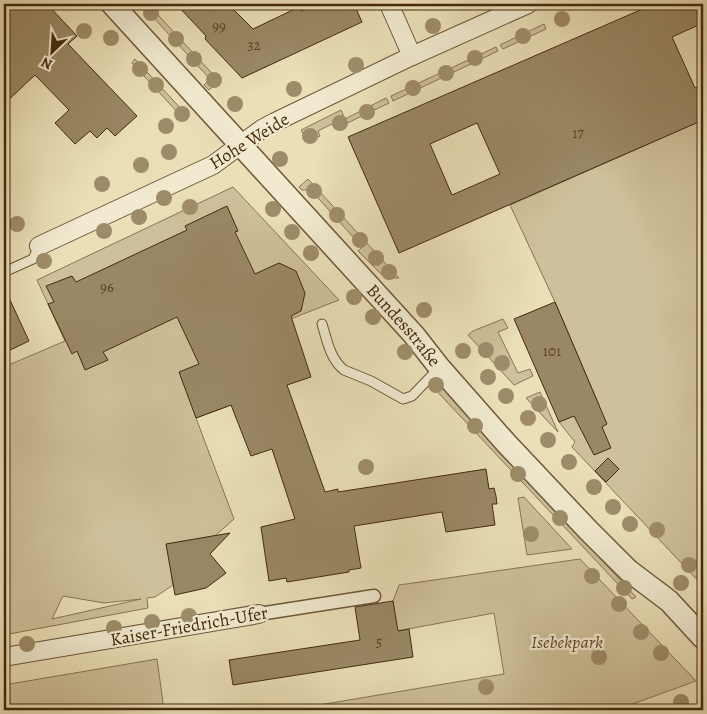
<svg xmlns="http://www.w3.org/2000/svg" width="707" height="714" font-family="Alegreya,serif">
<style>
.green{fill:#cec09a;stroke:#897554;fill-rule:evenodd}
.building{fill:#9a8865;stroke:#442a0d;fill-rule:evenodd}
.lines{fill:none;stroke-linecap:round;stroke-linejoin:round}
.service-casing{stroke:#6e5738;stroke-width:11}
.pedestrian-casing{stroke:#6e5738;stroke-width:15}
.minor-casing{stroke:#6e5738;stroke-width:20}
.tertiary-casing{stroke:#6e5738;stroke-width:24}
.service{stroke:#f1ead0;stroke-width:9}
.pedestrian{stroke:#f1ead0;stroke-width:12}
.minor{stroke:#f1ead0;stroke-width:18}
.tertiary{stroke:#f1ead0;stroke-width:21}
.tree{fill:#9e8c69}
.labels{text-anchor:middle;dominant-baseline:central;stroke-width:4.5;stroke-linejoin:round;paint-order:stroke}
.number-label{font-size:15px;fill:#5a4223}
.street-label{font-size:18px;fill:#442a0d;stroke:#f1ead0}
.park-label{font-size:18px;font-style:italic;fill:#604829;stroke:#f1ead0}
</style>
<rect width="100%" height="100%" fill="#eadfb7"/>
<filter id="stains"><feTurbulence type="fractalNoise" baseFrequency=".004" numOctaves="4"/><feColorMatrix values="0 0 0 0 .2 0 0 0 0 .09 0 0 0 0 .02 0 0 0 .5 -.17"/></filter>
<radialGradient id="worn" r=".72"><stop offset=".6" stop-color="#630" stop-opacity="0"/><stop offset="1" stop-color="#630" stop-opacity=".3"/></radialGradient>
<!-- green -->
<g class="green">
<path d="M 141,4 L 148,4 L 219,81 L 209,90 L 204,85 L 210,79 Z"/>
<path d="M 544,24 L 546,29 L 503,49 L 500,45 Z"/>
<path d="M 496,47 L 498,51 L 393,101 L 391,96 Z"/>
<path d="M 135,59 L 184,112 L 180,115 L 132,63 Z"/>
<path d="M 386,98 L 389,103 L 335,129 L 332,124 L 318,131 L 320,136 L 308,142 L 301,130 L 341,110 L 345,119 Z"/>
<path d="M 703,120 L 703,586 L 572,447 L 575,442 L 559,422 L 599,405 L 555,302 L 510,205 Z"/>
<path d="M 308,179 L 399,278 L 387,278 L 381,274 L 358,251 L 362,247 L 311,190 L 302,190 L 299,187 Z"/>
<path d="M 233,187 L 339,300 L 242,338 L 261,394 L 196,418 L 234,519 L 215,536 L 167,544 L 173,585 L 155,597 L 147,598 L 148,608 L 4,635 L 4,367 L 65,341 L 37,280 ZM 63,596 L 104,603 L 141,599 L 52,619 Z"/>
<path d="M 503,319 L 508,328 L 498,332 L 518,373 L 530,369 L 533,376 L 514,385 L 468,335 L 473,331 Z"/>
<path d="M 435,380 L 636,597 L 632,599 L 430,384 Z"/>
<path d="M 540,392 L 558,432 L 526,398 Z"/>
<path d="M 524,497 L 572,549 L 527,555 L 518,498 Z"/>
<path d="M 580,559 L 696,681 L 616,710 L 289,710 L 504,674 L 494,613 L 397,631 L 393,601 L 399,585 Z"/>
<path d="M 157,659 L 164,710 L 4,710 L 4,685 Z"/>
</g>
<!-- building -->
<g class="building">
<path d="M 4,4 L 47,4 L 77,36 L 68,44 L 137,116 L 115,136 L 107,128 L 97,138 L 90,131 L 75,144 L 55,123 L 69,110 L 35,75 L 4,104 Z"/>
<path d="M 176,4 L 228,4 L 253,29 L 299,7 L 301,11 L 316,4 L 354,4 L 362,22 L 242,78 L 205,39 L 206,36 Z"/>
<path d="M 654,4 L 703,4 L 703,23 L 672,37 L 695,88 L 703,85 L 703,120 L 399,253 L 348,137 ZM 477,123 L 500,174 L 452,195 L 430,144 Z"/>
<path d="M 227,206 L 238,231 L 235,232 L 255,274 L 279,263 L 296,271 L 305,293 L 301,311 L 291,316 L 311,377 L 287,385 L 325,492 L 338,489 L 338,492 L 486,469 L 489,489 L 494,488 L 496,496 L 497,504 L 492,504 L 495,525 L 446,532 L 442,512 L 354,526 L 361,568 L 349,570 L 349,572 L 287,582 L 286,578 L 269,581 L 261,527 L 295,519 L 272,449 L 251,456 L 231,405 L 196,418 L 179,372 L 199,364 L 177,317 L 103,352 L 108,360 L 85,370 L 77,351 L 72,354 L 48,304 L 54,302 L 46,286 L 72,276 L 76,282 L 187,230 L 185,226 Z"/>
<path d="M 4,287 L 29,341 L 4,353 Z"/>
<path d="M 555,302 L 607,424 L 602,427 L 611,448 L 594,455 L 574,416 L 559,422 L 514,319 Z"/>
<path d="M 608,458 L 619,469 L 606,482 L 595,471 Z"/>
<path d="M 230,533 L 210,554 L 226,573 L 206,588 L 175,595 L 166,544 Z"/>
<path d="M 393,601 L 398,631 L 409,629 L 413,657 L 233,685 L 229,660 L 360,640 L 355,607 Z"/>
</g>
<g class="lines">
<!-- service casing -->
<g class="service-casing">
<g id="service">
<path d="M 4,272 L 33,259 L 39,246"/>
<path d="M 322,324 C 327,340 330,359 344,370 L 371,381 L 403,399 L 412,396 L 439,368"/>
</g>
</g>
<!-- pedestrian casing -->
<g class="pedestrian-casing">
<path id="pedestrian" d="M 259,614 L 374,596"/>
</g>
<!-- minor casing -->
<g class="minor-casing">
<g id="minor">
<path d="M 389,4 L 412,56"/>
<path d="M 39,246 L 213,165 L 262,129 L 275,122 L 412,56 L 528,4"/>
<path d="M 4,657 L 259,614"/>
</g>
</g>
<!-- tertiary casing -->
<g class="tertiary-casing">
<g id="tertiary">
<path id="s1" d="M 112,4 L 414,335 L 439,367 L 506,443 L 588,530 L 628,570 L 669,601 L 703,638"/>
</g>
</g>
<!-- service -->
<use href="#service" class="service"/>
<!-- pedestrian -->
<use href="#pedestrian" class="pedestrian"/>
<!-- minor -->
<use href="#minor" class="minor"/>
<!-- tertiary -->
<use href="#tertiary" class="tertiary"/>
</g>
<!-- trees -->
<g class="tree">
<circle cx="151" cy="13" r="8"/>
<circle cx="562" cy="19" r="8"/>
<circle cx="433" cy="26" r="8"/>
<circle cx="84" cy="31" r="8"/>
<circle cx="523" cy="36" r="8"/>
<circle cx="111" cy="38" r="8"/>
<circle cx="176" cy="39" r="8"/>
<circle cx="475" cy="58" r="8"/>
<circle cx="194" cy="59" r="8"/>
<circle cx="356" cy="65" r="8"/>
<circle cx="140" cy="69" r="8"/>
<circle cx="446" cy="73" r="8"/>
<circle cx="214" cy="80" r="8"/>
<circle cx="156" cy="85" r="8"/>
<circle cx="413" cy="88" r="8"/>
<circle cx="294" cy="89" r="8"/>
<circle cx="235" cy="104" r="8"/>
<circle cx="367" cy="112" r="8"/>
<circle cx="182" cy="114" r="8"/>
<circle cx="340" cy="123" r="8"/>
<circle cx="166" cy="126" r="8"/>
<circle cx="310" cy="136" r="8"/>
<circle cx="169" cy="152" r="8"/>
<circle cx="280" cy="159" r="8"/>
<circle cx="141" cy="165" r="8"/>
<circle cx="102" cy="184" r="8"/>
<circle cx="314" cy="191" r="8"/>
<circle cx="164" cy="198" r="8"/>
<circle cx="190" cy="207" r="8"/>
<circle cx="273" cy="209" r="8"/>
<circle cx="337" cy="215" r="8"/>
<circle cx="139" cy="217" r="8"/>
<circle cx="17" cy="224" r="8"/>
<circle cx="104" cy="231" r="8"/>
<circle cx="292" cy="232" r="8"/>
<circle cx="360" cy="240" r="8"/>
<circle cx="311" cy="253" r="8"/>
<circle cx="376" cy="258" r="8"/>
<circle cx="44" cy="261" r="8"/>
<circle cx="389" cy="272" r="8"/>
<circle cx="354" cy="297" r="8"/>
<circle cx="424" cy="310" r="8"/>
<circle cx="373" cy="317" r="8"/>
<circle cx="486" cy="350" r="8"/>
<circle cx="463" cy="351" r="8"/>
<circle cx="405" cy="352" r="8"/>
<circle cx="502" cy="363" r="8"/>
<circle cx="488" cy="377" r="8"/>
<circle cx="436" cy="385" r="8"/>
<circle cx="506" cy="396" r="8"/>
<circle cx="539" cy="404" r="8"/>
<circle cx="528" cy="418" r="8"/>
<circle cx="475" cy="426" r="8"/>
<circle cx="548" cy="440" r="8"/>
<circle cx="569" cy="462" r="8"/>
<circle cx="366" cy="467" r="8"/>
<circle cx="518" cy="474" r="8"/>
<circle cx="594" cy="487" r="8"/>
<circle cx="613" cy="507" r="8"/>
<circle cx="560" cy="518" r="8"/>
<circle cx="630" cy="524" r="8"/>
<circle cx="657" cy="530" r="8"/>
<circle cx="531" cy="534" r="8"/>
<circle cx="689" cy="565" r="8"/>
<circle cx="592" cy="576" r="8"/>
<circle cx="681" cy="583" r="8"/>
<circle cx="624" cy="588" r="8"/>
<circle cx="619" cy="604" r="8"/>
<circle cx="189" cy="616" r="8"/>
<circle cx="152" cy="622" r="8"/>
<circle cx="114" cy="628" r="8"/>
<circle cx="641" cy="632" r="8"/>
<circle cx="27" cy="644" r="8"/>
<circle cx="661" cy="653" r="8"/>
<circle cx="599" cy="657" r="8"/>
<circle cx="486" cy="687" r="8"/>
<circle cx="681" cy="702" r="8"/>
</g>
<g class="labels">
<!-- number labels -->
<g class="number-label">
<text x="219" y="26">99</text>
<text x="254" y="45">32</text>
<text x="578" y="133">17</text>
<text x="107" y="287">96</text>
<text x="552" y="351">101</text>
<text x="379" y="642">5</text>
</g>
<!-- street labels -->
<g class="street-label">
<text transform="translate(249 141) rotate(-32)">Hohe Weide</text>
<text stroke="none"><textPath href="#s1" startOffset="434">Bundesstraße</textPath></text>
<text transform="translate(189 626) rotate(-10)">Kaiser-Friedrich-Ufer</text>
</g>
<!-- park labels -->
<g class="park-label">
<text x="567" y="642">Isebekpark</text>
</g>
</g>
<!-- margin -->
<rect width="707" height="714" fill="none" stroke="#eadfb7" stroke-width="20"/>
<rect x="5" y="5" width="697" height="704" fill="none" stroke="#442a0d" stroke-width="2.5"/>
<rect x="10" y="10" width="687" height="694" fill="none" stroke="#442a0d"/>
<!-- north arrow -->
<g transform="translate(52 52) rotate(205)" stroke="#f1ead0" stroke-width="4" paint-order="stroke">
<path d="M0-4L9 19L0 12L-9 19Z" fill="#442a0d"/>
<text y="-8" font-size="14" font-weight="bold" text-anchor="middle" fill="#442a0d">N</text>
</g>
<rect width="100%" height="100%" filter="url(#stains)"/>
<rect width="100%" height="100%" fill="url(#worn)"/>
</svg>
